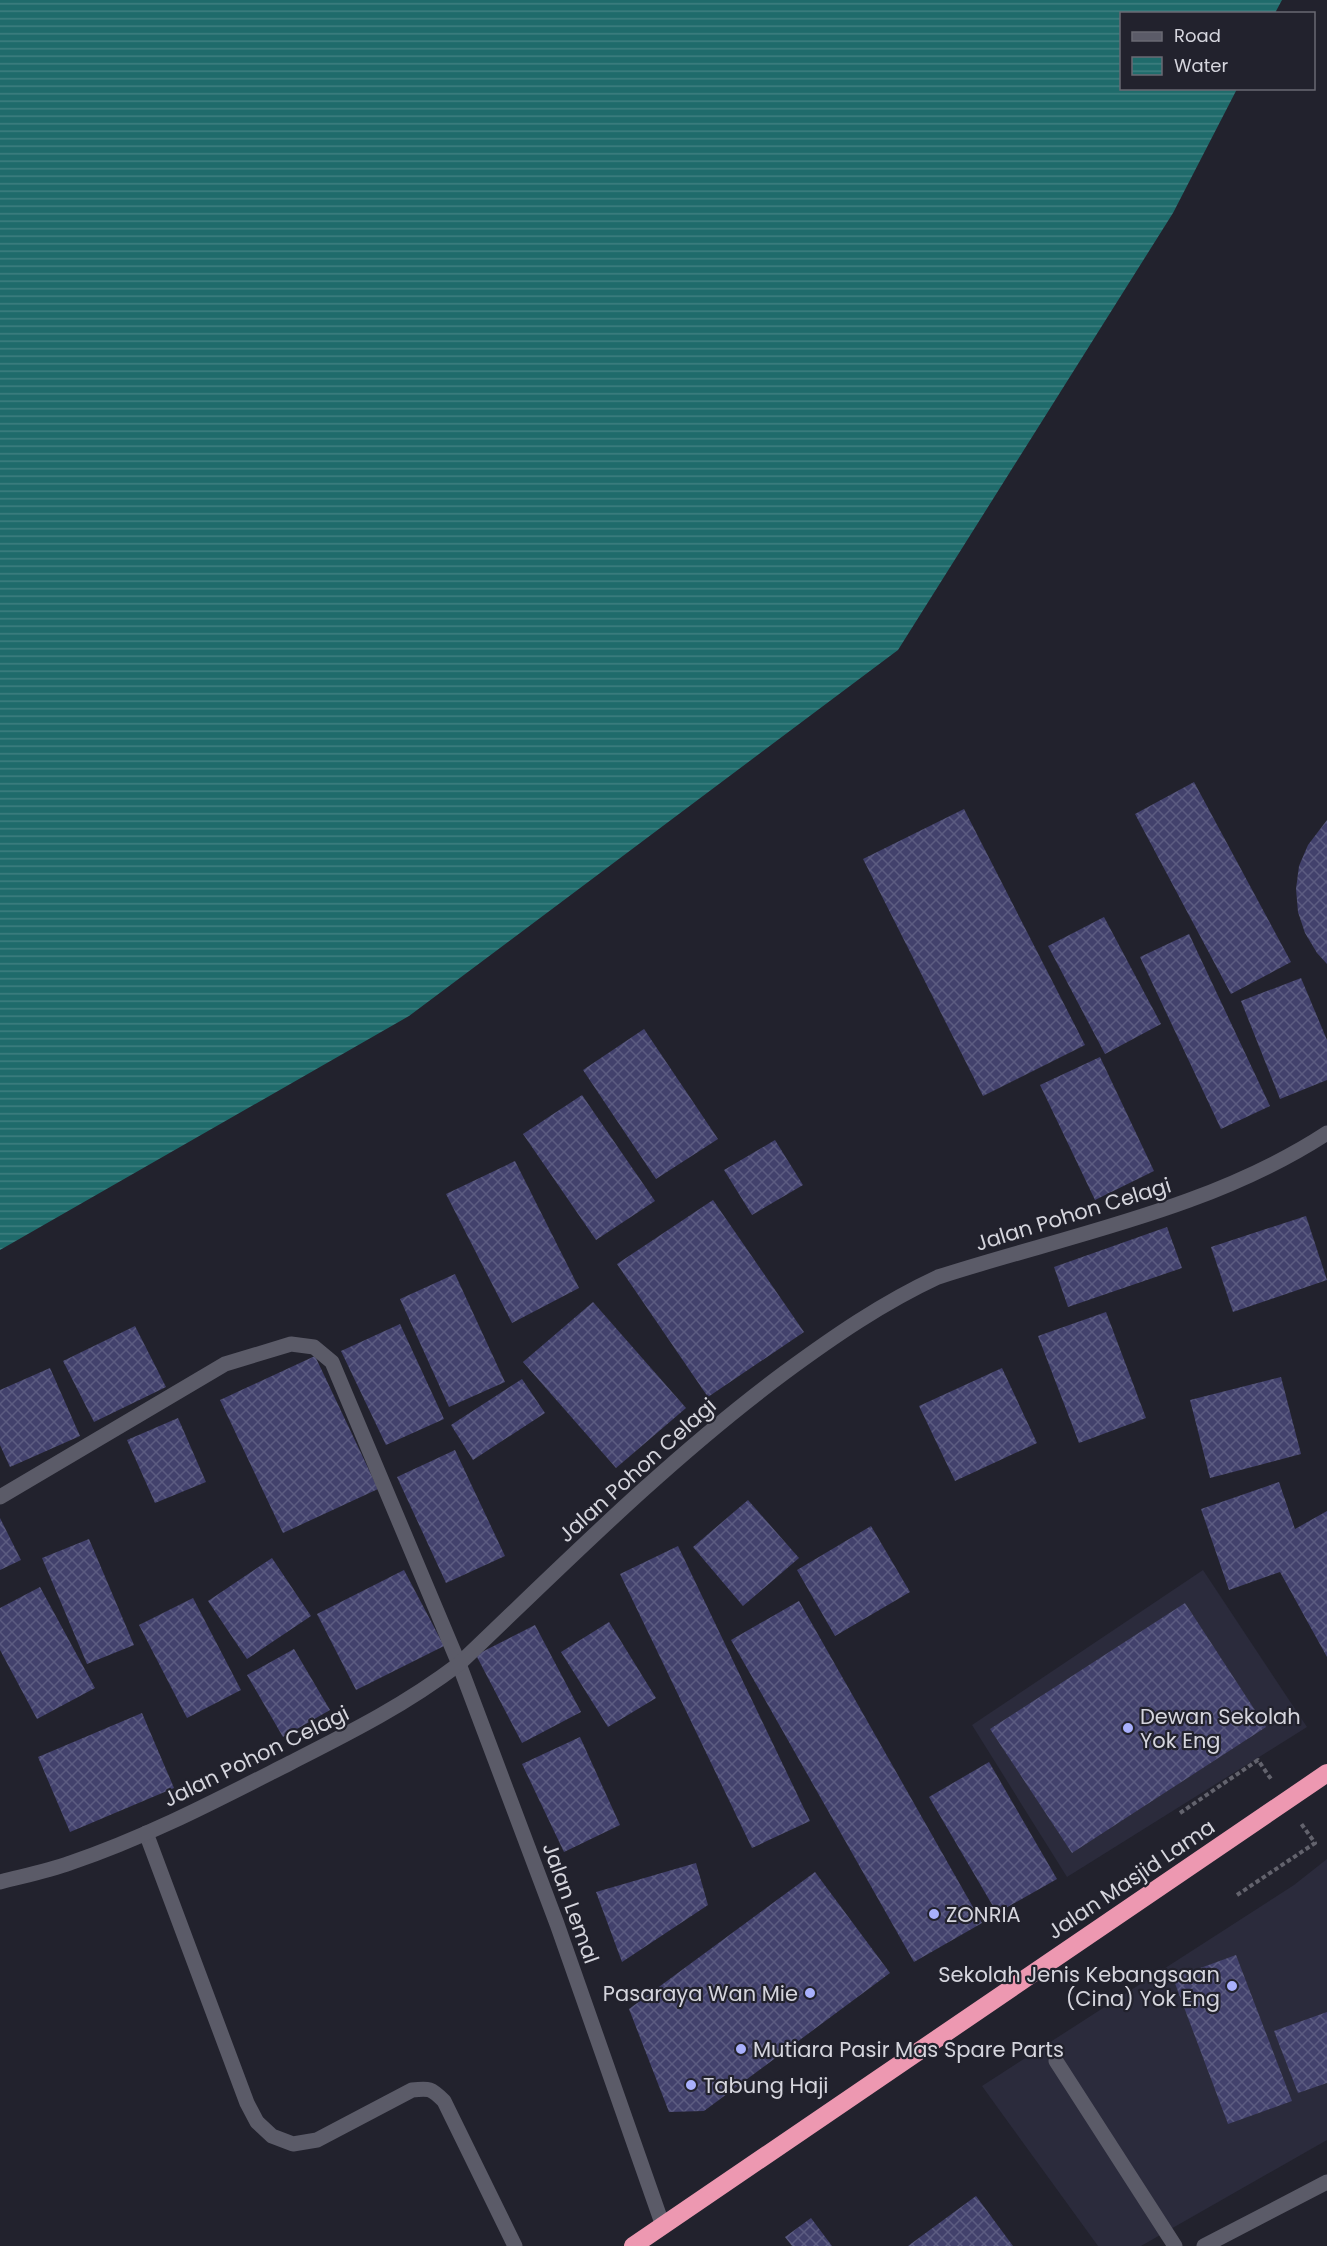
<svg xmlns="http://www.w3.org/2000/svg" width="1327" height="2246" font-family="Poppins,sans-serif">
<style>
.built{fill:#2b2b3c}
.water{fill:url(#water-rules)}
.building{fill:url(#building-cross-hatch)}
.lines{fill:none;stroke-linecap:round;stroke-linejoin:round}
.path{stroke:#63636d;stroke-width:4;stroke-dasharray:4.5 3;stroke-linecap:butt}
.lane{stroke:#5b5b68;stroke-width:15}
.street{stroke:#5b5b68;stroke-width:15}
.secondary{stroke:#5b5b68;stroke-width:15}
.highway{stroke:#ed98b1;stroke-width:18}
.poi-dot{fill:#a9b0fc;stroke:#22222d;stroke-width:2}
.labels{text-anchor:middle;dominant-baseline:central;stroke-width:4.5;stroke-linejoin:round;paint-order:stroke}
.street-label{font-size:21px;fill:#d5d5dd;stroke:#22222d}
.poi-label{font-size:21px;fill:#d5d5dd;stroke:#22222d;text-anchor:start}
</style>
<defs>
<pattern id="water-rules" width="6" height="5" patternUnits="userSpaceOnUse" patternTransform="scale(1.5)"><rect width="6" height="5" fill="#1f6b6b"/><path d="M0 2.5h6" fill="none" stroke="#3f7f80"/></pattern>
<pattern id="building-cross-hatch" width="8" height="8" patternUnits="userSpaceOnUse" patternTransform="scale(1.5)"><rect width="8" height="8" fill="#42416c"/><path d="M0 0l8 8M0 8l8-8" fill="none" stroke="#5c5c81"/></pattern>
</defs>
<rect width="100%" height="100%" fill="#22222d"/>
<!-- built -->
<g class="built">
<path d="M 1203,1570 L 1307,1727 L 1067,1877 L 972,1725 Z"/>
<path d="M 1327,1859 L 1327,2140 L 1141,2246 L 1098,2246 L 982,2086 L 1294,1885 Z"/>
</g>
<!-- water -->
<path class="water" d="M 0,0 L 1282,0 L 1275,13 L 1122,14 L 1122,88 L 1237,89 L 1173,213 L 898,650 L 409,1016 L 0,1250 Z"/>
<!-- building -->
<g class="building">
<path d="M 1194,782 L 1291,962 L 1231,994 L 1135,814 Z"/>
<path d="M 964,809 L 1085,1045 L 983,1096 L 863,859 Z"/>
<path d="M 1327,820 L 1327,964 L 1317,953 L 1305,933 L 1298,912 L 1296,889 L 1299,866 L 1308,845 Z"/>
<path d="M 1104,917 L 1161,1024 L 1105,1054 L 1048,946 Z"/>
<path d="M 1189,934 L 1270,1106 L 1221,1129 L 1140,957 Z"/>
<path d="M 1301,978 L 1327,1040 L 1327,1080 L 1280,1099 L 1241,1001 Z"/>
<path d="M 644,1029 L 718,1139 L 656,1179 L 583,1070 Z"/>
<path d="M 1100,1057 L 1154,1171 L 1095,1200 L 1040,1085 Z"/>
<path d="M 582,1095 L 655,1201 L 596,1240 L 523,1134 Z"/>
<path d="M 775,1140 L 803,1185 L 752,1215 L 724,1170 Z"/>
<path d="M 515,1161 L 579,1288 L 512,1323 L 446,1194 Z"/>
<path d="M 713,1200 L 804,1332 L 708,1397 L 617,1264 Z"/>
<path d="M 1306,1216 L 1327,1280 L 1233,1312 L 1211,1247 Z"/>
<path d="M 1167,1227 L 1182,1268 L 1068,1307 L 1054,1267 Z"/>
<path d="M 455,1274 L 505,1382 L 449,1407 L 400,1299 Z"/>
<path d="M 593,1302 L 686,1408 L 616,1468 L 523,1362 Z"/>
<path d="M 1106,1312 L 1146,1418 L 1079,1443 L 1038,1336 Z"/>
<path d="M 400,1324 L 444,1419 L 386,1445 L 341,1351 Z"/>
<path d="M 135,1326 L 166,1387 L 94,1422 L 63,1361 Z"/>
<path d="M 315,1356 L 378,1489 L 283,1533 L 220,1400 Z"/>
<path d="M 50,1368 L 80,1436 L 10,1467 L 0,1445 L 0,1390 Z"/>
<path d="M 1002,1368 L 1037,1443 L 955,1481 L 919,1406 Z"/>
<path d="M 1281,1377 L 1301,1454 L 1210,1478 L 1190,1400 Z"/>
<path d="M 522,1379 L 545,1413 L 473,1460 L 451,1425 Z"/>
<path d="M 178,1418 L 206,1482 L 155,1503 L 127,1440 Z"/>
<path d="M 455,1450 L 505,1556 L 446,1583 L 397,1477 Z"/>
<path d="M 1279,1482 L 1295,1529 L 1327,1511 L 1327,1657 L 1280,1572 L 1229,1590 L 1201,1509 Z"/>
<path d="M 748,1500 L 799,1558 L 743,1606 L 693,1547 Z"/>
<path d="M 0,1518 L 21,1560 L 0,1570 Z"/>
<path d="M 871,1526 L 910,1592 L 835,1636 L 797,1570 Z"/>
<path d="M 89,1539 L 134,1645 L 87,1664 L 42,1558 Z"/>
<path d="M 678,1546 L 810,1821 L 752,1848 L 620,1574 Z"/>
<path d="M 272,1558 L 311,1616 L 247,1659 L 208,1601 Z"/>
<path d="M 404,1570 L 444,1646 L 356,1690 L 317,1614 Z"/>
<path d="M 40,1587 L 95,1688 L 37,1719 L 0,1650 L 0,1608 Z"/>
<path d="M 193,1598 L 241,1690 L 187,1718 L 139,1625 Z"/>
<path d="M 799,1601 L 982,1923 L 914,1962 L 731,1640 Z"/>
<path d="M 1185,1603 L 1266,1727 L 1072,1853 L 990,1729 Z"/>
<path d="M 609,1622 L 656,1698 L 608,1727 L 561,1652 Z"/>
<path d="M 535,1625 L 581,1712 L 522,1743 L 476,1655 Z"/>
<path d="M 294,1649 L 330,1710 L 283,1737 L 247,1675 Z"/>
<path d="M 142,1713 L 174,1788 L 70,1832 L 38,1757 Z"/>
<path d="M 580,1737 L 620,1825 L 564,1852 L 522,1764 Z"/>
<path d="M 989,1762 L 1057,1879 L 997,1913 L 929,1797 Z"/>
<path d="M 696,1863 L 708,1905 L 622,1962 L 596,1892 Z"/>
<path d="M 815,1872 L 890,1973 L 704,2111 L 669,2112 L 629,2009 Z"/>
<path d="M 1236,1955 L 1292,2101 L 1228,2124 L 1173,1978 Z"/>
<path d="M 1327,2012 L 1327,2083 L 1298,2093 L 1274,2031 Z"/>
<path d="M 976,2196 L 1013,2246 L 908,2246 Z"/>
<path d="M 811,2218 L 832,2246 L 792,2246 L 785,2237 Z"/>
</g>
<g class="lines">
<!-- path -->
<g class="path">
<path d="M 1180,1813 L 1258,1760 L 1271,1779"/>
<path d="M 1237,1895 L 1315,1843 L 1300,1822"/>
</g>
<!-- lane -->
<g class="lane">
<path d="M 1056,2061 L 1175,2246"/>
<path d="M 1204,2246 L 1327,2182"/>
</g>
<!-- street -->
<g class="street">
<path d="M 0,1497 L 225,1364 L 291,1344 L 314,1347 L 332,1362 L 459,1664 L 557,1924 L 663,2226"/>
<path d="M 146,1833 L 247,2103 L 257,2122 L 272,2136 L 293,2144 L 317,2140 L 412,2090 C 429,2088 431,2088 444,2101 L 515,2246"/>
</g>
<!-- secondary -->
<path class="secondary" d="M 0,1882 C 23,1876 48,1871 70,1863 C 147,1837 219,1799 290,1763 C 351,1732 405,1705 459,1664 C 564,1564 667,1460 784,1373 C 833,1337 882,1303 938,1277 C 1068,1235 1211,1209 1327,1133"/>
<!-- highway -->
<path class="highway" d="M 633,2246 L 1327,1773"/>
</g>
<!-- markers -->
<g class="poi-dot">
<circle cx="1128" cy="1728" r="6"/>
<circle cx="934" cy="1914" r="6"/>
<circle cx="1232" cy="1986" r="6"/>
<circle cx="810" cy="1993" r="6"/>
<circle cx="741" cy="2049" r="6"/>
<circle cx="691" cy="2085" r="6"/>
</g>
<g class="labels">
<!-- street labels -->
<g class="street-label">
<text transform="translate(1073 1214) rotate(-17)">Jalan Pohon Celagi</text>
<text transform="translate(637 1470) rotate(-42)">Jalan Pohon Celagi</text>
<text transform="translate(256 1756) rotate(-26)">Jalan Pohon Celagi</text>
<text transform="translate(1131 1879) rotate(-34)">Jalan Masjid Lama</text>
<text transform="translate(571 1903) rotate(70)">Jalan Lemal</text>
</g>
<!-- poi labels -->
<g class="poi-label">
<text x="1140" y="1716">Dewan Sekolah<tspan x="1140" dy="24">Yok Eng</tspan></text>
<text x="946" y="1914">ZONRIA</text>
<text x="1220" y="1974" text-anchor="end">Sekolah Jenis Kebangsaan<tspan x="1220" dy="24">(Cina) Yok Eng</tspan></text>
<text x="798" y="1993" text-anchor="end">Pasaraya Wan Mie</text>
<text x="753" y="2049">Mutiara Pasir Mas Spare Parts</text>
<text x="703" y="2085">Tabung Haji</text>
</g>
</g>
<!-- legend -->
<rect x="1120" y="12" width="195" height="78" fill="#22222d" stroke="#6a6a73" stroke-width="1.5"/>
<rect x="1132" y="32" width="30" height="9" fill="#5b5b68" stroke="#6a6a73" stroke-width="1.5"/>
<text x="1174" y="42" font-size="18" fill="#d5d5dd">Road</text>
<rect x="1132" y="57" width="30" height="18" fill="url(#water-rules)" stroke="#6a6a73" stroke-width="1.5"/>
<text x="1174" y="72" font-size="18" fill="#d5d5dd">Water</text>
</svg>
